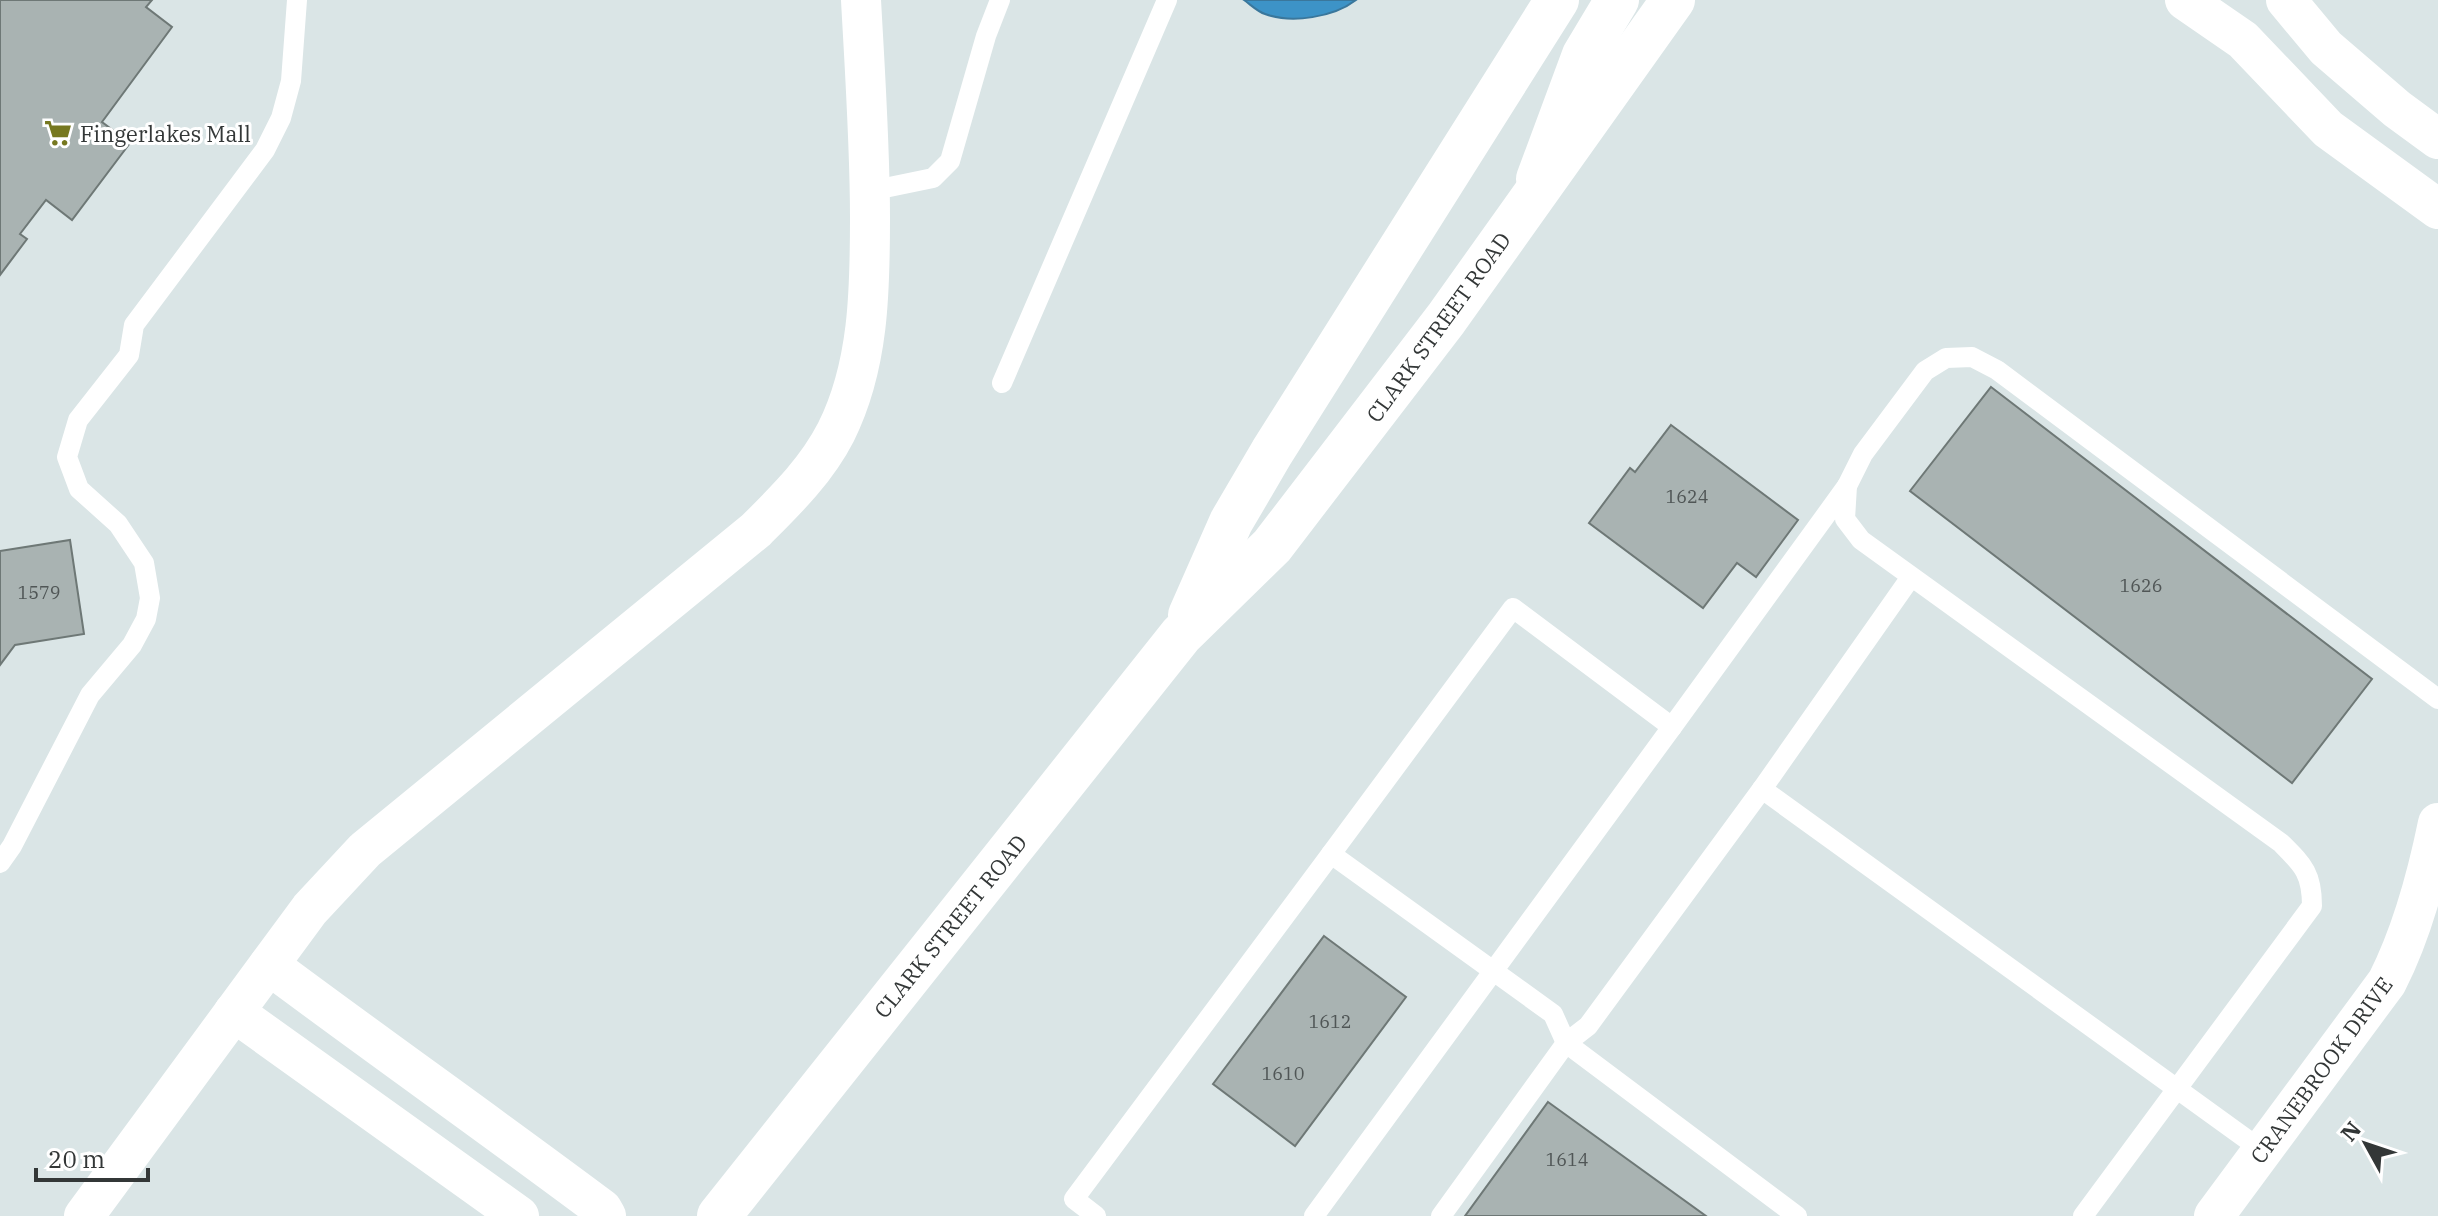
<svg xmlns="http://www.w3.org/2000/svg" width="2438" height="1216" font-family="'IBM Plex Serif',serif">
<style>
.water{fill:#3d93c7;stroke:#3a779c;stroke-width:2}
.building{fill:#a9b3b2;stroke:#6e7876;stroke-width:2}
.lines{fill:none;stroke-linecap:round;stroke-linejoin:round}
.service{stroke:#fff;stroke-width:20}
.minor{stroke:#fff;stroke-width:40}
.primary{stroke:#fff;stroke-width:44}
.trunk{stroke:#fff;stroke-width:44}
.labels{text-anchor:middle;dominant-baseline:central;stroke-width:6;stroke-linejoin:round;paint-order:stroke}
.number-label{font-size:18px;fill:#505656}
.poi-label{font-size:22px;fill:#333737;stroke:#fff;text-anchor:start}
.street-label{font-size:22px;fill:#333737;stroke:#fff}
</style>
<rect width="100%" height="100%" fill="#dae5e6"/>
<!-- water -->
<path class="water" d="M 1244,0 L 1356,0 C 1334,17 1292,24 1265,14 C 1258,12 1251,5 1244,0 Z"/>
<!-- building -->
<g class="building">
<path d="M 0,0 L 152,0 L 146,7 L 172,27 L 102,122 L 130,143 L 72,220 L 46,200 L 20,234 L 27,239 L 0,275 Z"/>
<path d="M 1991,387 L 2372,679 L 2292,783 L 1910,491 Z"/>
<path d="M 1671,425 L 1798,520 L 1756,577 L 1737,563 L 1703,608 L 1589,523 L 1630,468 L 1635,472 Z"/>
<path d="M 70,540 L 84,634 L 15,645 L 0,665 L 0,551 Z"/>
<path d="M 1324,936 L 1406,997 L 1295,1146 L 1213,1084 Z"/>
<path d="M 1548,1102 L 1706,1216 L 1465,1216 Z"/>
</g>
<g class="lines">
<!-- service -->
<g class="service">
<path d="M 870,191 L 933,178 L 950,161 L 986,36 L 1000,0"/>
<path d="M 1002,383 L 1167,0"/>
<path d="M 1672,727 L 1847,486"/>
<path d="M 1762,789 L 1911,577"/>
<path d="M 0,863 L 12,846 L 90,695 L 132,645 L 146,619 L 150,598 L 144,563 L 118,524 L 79,489 L 67,457 L 78,420 L 129,355 L 134,325 L 265,150 L 281,118 L 291,81 L 297,0"/>
<path d="M 1096,1216 L 1074,1199 L 1331,854"/>
<path d="M 1314,1216 L 1672,727 L 1513,608 L 1331,854 L 1553,1014 L 1566,1043 L 1797,1216"/>
<path d="M 1441,1216 L 1566,1043 L 1588,1026 L 1762,789 L 2263,1151"/>
<path d="M 2083,1216 L 2312,906 C 2312,873 2303,865 2281,843 L 1861,540 L 1845,519 L 1847,486 L 1863,454 L 1925,371 L 1946,358 L 1972,357 L 1997,370 L 2438,699"/>
</g>
<!-- minor -->
<g class="minor">
<path d="M 2185,0 L 2243,40 L 2328,129 L 2438,209"/>
<path d="M 2286,0 L 2326,48 L 2397,109 L 2438,139"/>
<path d="M 269,965 C 379,1047 491,1126 602,1209 L 606,1216"/>
<path d="M 234,1012 L 519,1216"/>
<path d="M 84,1216 L 310,909 L 365,850 L 756,530 C 786,500 816,471 836,432 C 869,366 870,291 870,218 C 870,145 865,73 861,0"/>
<path d="M 2214,1216 L 2387,982 C 2412,933 2427,877 2438,823"/>
</g>
<!-- primary -->
<path class="primary" d="M 1538,179 L 1584,55 L 1617,0"/>
<!-- trunk -->
<g class="trunk">
<path d="M 1190,615 L 1231,522 L 1272,452 L 1557,0"/>
<path d="M 719,1216 L 1181,635 L 1272,546 L 1446,319 L 1673,0"/>
</g>
</g>
<!-- icons -->
<defs>
<g id="supermarket-bare" transform="scale(2.16)"><path d="M-6-5.5h2.5l.6 2H6L4.5 2H-2.5L-4.4-4H-6ZM-1.5 3.2a1.3 1.3 0 1 0 .1 0ZM3 3.2a1.3 1.3 0 1 0 .1 0Z" fill="#767820" stroke="#fff" stroke-width="2.5" paint-order="stroke"/></g>
</defs>
<g fill-rule="evenodd">
<use href="#supermarket-bare" x="58" y="133"/>
</g>
<g class="labels">
<!-- number labels -->
<g class="number-label">
<text x="1687" y="496">1624</text>
<text x="2141" y="585">1626</text>
<text x="39" y="592">1579</text>
<text x="1330" y="1021">1612</text>
<text x="1283" y="1073">1610</text>
<text x="1567" y="1159">1614</text>
</g>
<!-- poi labels -->
<g class="poi-label">
<text x="80" y="133">Fingerlakes Mall</text>
</g>
<!-- street labels -->
<g class="street-label">
<text transform="translate(1438 327) rotate(-54)">CLARK STREET ROAD</text>
<text transform="translate(950 926) rotate(-51)">CLARK STREET ROAD</text>
<text transform="translate(2321 1070) rotate(-54)">CRANEBROOK DRIVE</text>
</g>
</g>
<!-- north arrow -->
<g transform="translate(2366 1144) rotate(310)" stroke="#ffffff" stroke-width="6" paint-order="stroke">
<path d="M0-6L14 30L0 20L-14 30Z" fill="#333737"/>
<text y="-12" font-size="22" font-weight="bold" text-anchor="middle" fill="#333737">N</text>
</g>
<!-- scale -->
<path d="M36 1168v12h112v-12" fill="none" stroke="#333737" stroke-width="4"/>
<text x="48" y="1168" font-size="24" fill="#333737" stroke="#ffffff" stroke-width="6" paint-order="stroke">20 m</text>
</svg>
